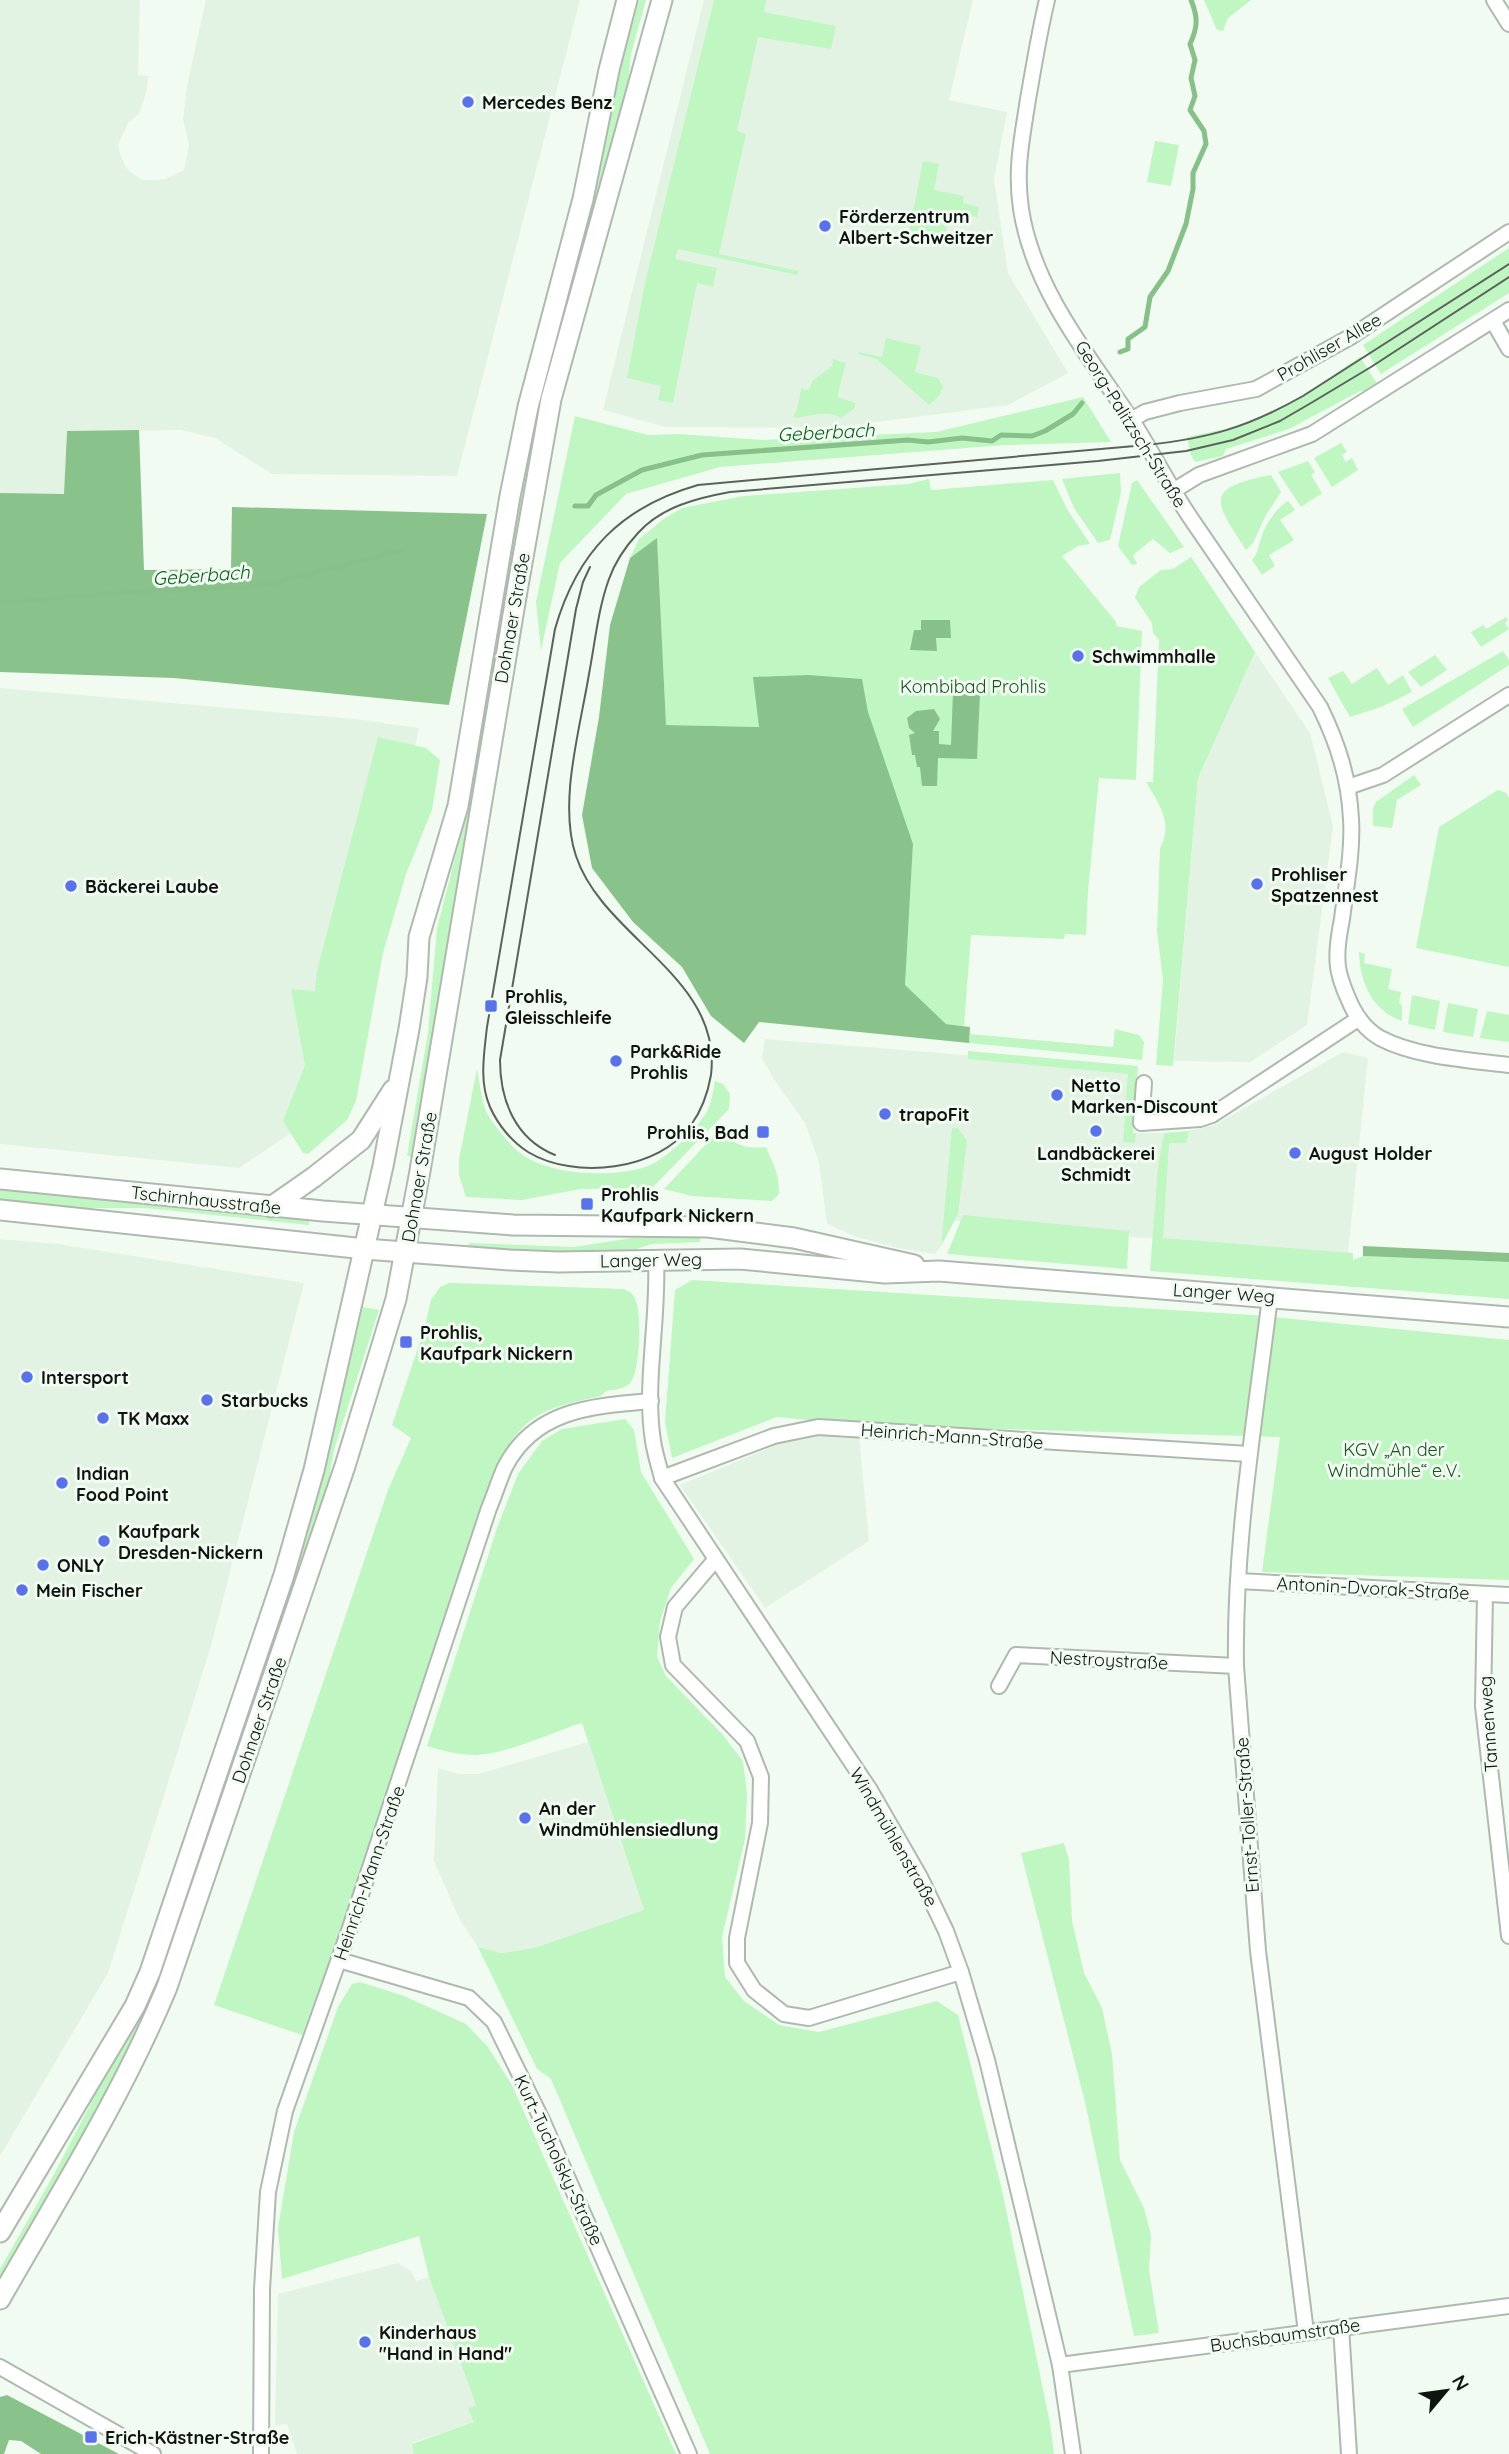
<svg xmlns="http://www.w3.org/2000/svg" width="1509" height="2454" font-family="Quicksand,sans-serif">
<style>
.built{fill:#e3f3e3}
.green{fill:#c0f6c2}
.forest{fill:#8ac28c}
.water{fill:#87c089}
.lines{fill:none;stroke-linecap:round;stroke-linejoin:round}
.stream{stroke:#87c089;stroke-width:5}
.minor-casing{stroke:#afb9af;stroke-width:18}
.secondary-casing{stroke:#afb9af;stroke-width:23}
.minor{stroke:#fff;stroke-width:14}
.secondary{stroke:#fff;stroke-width:19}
.tram{stroke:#5b615b;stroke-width:2}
.poi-dot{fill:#5a72e9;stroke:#f1fbf1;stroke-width:2.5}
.labels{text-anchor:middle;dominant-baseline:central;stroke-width:6;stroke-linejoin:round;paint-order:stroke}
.poi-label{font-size:18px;font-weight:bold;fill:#101410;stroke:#f1fbf1;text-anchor:start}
.street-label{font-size:18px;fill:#101410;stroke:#f1fbf1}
.park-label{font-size:18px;fill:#195420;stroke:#f1fbf1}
.water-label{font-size:19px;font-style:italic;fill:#075e1a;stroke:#f1fbf1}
</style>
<rect width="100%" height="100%" fill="#f1fbf1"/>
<!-- built -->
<g class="built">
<path d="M 0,0 L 140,0 L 138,75 L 149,76 L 145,97 L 138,115 L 128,123 L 118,145 L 121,157 L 127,169 L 142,180 L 155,180 L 165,179 L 184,170 L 189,145 L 183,120 L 187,86 L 206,0 L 580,0 L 457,476 L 272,474 L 215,438 L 181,430 L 67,431 L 64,495 L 0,493 Z"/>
<path d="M 704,0 L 973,0 L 949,100 L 1007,112 L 994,179 L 1008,273 L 1068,373 L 1008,405 L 831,428 L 666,427 L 603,410 Z"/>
<path d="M 1255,652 L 1310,733 L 1333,826 L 1307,1025 L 1250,1062 L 1174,1061 L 1198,778 Z"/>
<path d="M 0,688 L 355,719 L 419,728 L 355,1013 L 328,1108 L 239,1168 L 0,1144 Z"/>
<path d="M 765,1039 L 1138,1069 L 1133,1133 L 1177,1133 L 1213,1126 L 1343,1052 L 1368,1058 L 1348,1253 L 997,1227 L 944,1219 L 941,1246 L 935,1254 L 898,1248 L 857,1237 L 827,1224 L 819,1162 L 805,1123 L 775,1081 L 762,1058 Z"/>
<path d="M 0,1239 L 58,1244 L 304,1283 L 211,1646 L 108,1973 L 0,2156 Z"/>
<path d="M 803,1434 L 859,1436 L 869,1541 L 765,1608 L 680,1485 Z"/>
<path d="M 588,1742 L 644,1910 L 534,1948 L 501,1953 L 478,1947 L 460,1920 L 434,1861 L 438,1768 L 459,1774 L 478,1774 Z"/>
<path d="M 398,2263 L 411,2271 L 416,2281 L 429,2277 L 476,2405 L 474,2422 L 412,2443 L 414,2454 L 297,2454 L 287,2424 L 275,2425 L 278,2294 Z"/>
</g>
<!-- green -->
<g class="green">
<path d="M 639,0 L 646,0 L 631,54 L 626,102 L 558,350 L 553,348 L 594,200 L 615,90 Z"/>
<path d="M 714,0 L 766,0 L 764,12 L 836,26 L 831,49 L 758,37 L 737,131 L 746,134 L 719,254 L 799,271 L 797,275 L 678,249 L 675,259 L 717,268 L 713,287 L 697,283 L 673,403 L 658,400 L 661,386 L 627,378 L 645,283 Z"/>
<path d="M 1204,0 L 1251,0 L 1228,18 L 1223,31 L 1217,30 Z"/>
<path d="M 1155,141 L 1179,145 L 1171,186 L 1147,182 Z"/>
<path d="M 923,161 L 939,164 L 934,190 L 964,196 L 963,203 L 979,207 L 977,217 L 950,211 L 944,239 L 909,232 Z"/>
<path d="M 1509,248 L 1509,293 L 1381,374 L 1363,345 Z"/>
<path d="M 886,338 L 921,346 L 915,372 L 938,378 L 943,386 L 939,396 L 929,405 L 877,359 L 858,354 L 859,352 L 882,357 Z"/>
<path d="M 1360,357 L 1378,385 L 1367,392 L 1360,391 L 1289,429 L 1226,449 L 1223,456 L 1195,462 L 1191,455 L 1187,437 C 1210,432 1234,428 1256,419 C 1293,404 1327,379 1360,357 Z"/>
<path d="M 833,359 L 846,363 L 837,397 L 856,403 L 854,409 L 841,418 C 829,410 811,415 797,418 L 793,417 L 797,410 L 801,389 L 809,390 L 812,381 L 832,366 Z"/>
<path d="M 1083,397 L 1111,442 L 1006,445 L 720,467 L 626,494 L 560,563 L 541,650 L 536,602 L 575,416 L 648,435 L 679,434 L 763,440 L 936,432 Z"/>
<path d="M 1341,443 L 1347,452 L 1342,455 L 1346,462 L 1352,458 L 1358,470 L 1332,487 L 1314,458 Z"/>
<path d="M 527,459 L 532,461 L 414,1157 L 407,1156 L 428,1033 L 437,928 L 469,804 Z"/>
<path d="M 1308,461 L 1315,472 L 1311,475 L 1322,493 L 1301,507 L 1278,472 Z"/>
<path d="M 1120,473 L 1121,492 L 1110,540 L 1098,543 L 1074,508 L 1062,479 Z"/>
<path d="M 1271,475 L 1281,492 L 1266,515 L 1253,543 L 1246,550 C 1215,502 1202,488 1271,475 Z"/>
<path d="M 929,479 L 931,490 L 1053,480 L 1067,509 L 1090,544 L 1078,546 L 1062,556 L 1116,622 L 1116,626 L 1142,631 L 1136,780 L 1099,778 L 1088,891 L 1086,935 L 1065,934 L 1064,939 L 971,935 L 964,1026 L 903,1019 L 913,844 L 759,727 L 666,725 L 657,539 L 630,558 L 639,539 L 665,518 L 682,508 L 744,496 L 908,484 Z"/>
<path d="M 1137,480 L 1184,547 L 1170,553 L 1153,539 L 1133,555 L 1137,564 L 1132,565 L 1118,546 L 1132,483 Z"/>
<path d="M 1288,501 L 1295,510 L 1280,520 L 1294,540 L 1269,555 L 1275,566 L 1262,575 L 1252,560 C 1258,553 1258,547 1261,538 C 1265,525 1276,508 1288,501 Z"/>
<path d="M 1191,557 L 1255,652 L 1198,778 L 1173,1066 L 1156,1065 L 1163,979 L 1157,932 L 1160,848 C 1174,824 1158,802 1146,782 L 1153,782 L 1159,640 L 1153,633 L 1152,623 L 1135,598 L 1139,587 L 1161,570 L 1173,569 Z"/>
<path d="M 1506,617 L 1508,620 L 1505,623 L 1509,629 L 1481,647 L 1471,632 L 1483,625 L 1486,629 Z"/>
<path d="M 1503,651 L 1509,660 L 1509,665 L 1413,727 L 1402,709 Z"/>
<path d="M 1435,655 L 1447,670 L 1421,687 L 1408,672 Z"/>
<path d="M 1377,668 L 1388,685 L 1403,675 L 1412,692 L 1381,707 L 1350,717 L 1328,678 L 1343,671 L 1352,684 Z"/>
<path d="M 378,737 L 426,748 L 440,760 L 432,810 L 406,874 L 383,953 L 356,1101 L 347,1120 L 308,1154 L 303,1153 L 283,1121 L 305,1065 L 291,989 L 315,991 L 317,971 Z"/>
<path d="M 1414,775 L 1421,785 L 1397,800 L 1392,828 L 1373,826 L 1373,808 L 1376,802 Z"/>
<path d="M 1498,790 L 1506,793 L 1509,798 L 1509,967 L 1416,948 L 1439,827 Z"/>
<path d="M 1359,952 L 1365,954 L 1364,963 L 1392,969 L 1388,989 L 1401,992 L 1399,1003 L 1402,1005 L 1402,1021 C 1372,1011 1360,982 1359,952 Z"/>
<path d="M 1412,995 L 1440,1001 L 1435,1030 L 1408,1024 Z"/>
<path d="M 1448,1003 L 1478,1009 L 1473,1037 L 1443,1032 Z"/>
<path d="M 1487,1011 L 1509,1015 L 1509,1042 L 1480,1038 Z"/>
<path d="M 1115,1029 L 1139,1035 L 1144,1042 L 1142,1060 L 969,1043 L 970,1034 L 1113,1047 Z"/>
<path d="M 968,1051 L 1138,1066 L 1133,1133 L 1136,1133 L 1135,1143 L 1123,1142 L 1128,1074 L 968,1059 Z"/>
<path d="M 477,1069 C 480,1083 481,1103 488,1115 C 497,1129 510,1146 523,1155 C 553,1176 615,1178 648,1166 C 668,1158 701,1126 709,1107 C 712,1099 713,1090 715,1081 L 723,1084 L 730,1094 L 729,1109 L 652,1188 L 581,1189 L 522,1200 L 466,1197 L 459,1175 L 459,1159 Z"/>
<path d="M 723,1126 C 730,1146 747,1149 766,1147 C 774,1167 779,1171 779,1194 L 772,1201 L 692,1196 L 664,1189 Z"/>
<path d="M 952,1128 L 958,1128 L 967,1141 L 958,1214 L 941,1246 Z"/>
<path d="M 1189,1131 L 1186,1143 L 1169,1143 L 1163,1238 L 1353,1253 L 1353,1260 L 1363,1256 L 1509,1262 L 1509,1299 L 1150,1271 L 1158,1167 L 1164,1133 Z"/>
<path d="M 0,1186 L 309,1219 L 309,1225 L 145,1208 L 74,1208 L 0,1201 Z"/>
<path d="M 963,1215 L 1129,1231 L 1127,1269 L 947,1254 Z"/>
<path d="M 700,1235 L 700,1242 L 652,1244 L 624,1253 L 594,1254 L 468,1251 L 469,1243 L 574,1247 L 632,1238 Z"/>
<path d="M 692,1280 L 1251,1315 L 1509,1340 L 1509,1580 L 1262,1572 L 1280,1437 L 858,1425 L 777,1417 L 672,1458 L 665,1422 L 675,1290 Z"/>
<path d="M 449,1283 L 624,1289 C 627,1291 631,1292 633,1295 C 643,1306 640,1371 631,1382 C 625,1390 614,1389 606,1391 L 601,1396 C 552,1407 527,1410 501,1458 L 437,1640 L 339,1935 L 302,2035 L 214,2005 L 388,1490 L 411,1438 L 392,1425 L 424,1330 L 431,1300 L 440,1287 Z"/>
<path d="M 363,1307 L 379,1310 L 334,1450 L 325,1501 L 163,1978 L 131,2048 L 4,2278 L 0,2275 L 0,2269 L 53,2176 L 107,2072 L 126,2042 L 159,1977 L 298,1565 L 318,1497 Z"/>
<path d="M 625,1419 L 634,1430 L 641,1472 L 694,1559 L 671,1588 L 660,1621 L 657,1657 L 666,1676 L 722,1734 L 743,1761 L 747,1794 L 745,1839 L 722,1937 L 725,1977 L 744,2001 L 779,2025 L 819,2032 L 937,2001 L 958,2015 L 1002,2190 L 1050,2423 L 1054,2454 L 710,2454 L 551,2079 L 537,2069 L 478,1947 L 501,1953 L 534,1948 L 644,1910 L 582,1723 C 552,1732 508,1754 476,1755 C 459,1755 443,1751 427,1746 L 497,1528 L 518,1474 L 542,1441 L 562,1429 Z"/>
<path d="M 1064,1843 L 1069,1860 L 1072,1921 L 1084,1973 L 1102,2008 L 1112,2054 L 1120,2160 L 1144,2208 L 1151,2235 L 1149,2270 L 1159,2333 L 1134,2336 L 1085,2102 L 1021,1853 Z"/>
<path d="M 360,1982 L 404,1996 L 466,2024 L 488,2047 L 512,2085 L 676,2454 L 414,2454 L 412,2444 L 474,2422 L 468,2409 L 476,2405 L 429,2277 L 419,2236 L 282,2279 L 278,2228 L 294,2132 L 338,2007 L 352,1984 Z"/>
</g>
<!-- forest -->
<g class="forest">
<path d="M 139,430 L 144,570 L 231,569 L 232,507 L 487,514 L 449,705 L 174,678 L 0,672 L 0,493 L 64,494 L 67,431 Z"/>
<path d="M 657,538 L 666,725 L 759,727 L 753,677 L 808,675 L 862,679 L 868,712 L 913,844 L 905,985 L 946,1024 L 970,1027 L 969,1043 L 759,1022 L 744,1043 L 711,1016 L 682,967 L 633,922 L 592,868 L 582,815 L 599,717 L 610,625 L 630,558 Z"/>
<path d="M 1363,1246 L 1509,1253 L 1509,1262 L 1363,1256 Z"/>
<path d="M 7,2395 L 119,2454 L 41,2454 L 21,2441 L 9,2440 L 4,2454 L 0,2454 L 0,2397 Z"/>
</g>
<!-- water -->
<g class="water">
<path d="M 921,620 L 950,620 L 951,638 L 936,638 L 937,651 L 910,650 L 914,630 L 921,630 Z"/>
<path d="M 953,692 L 980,693 L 977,759 L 938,758 L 937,786 L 922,786 L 920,767 L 917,767 L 915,755 L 912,755 L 909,735 L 915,733 L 909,728 L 907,718 L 916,711 L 934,709 L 940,719 L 933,731 L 939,731 L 939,744 L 951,745 Z"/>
</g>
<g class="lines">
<!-- stream -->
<g class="stream">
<path d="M 1120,352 L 1128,349 L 1128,339 L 1145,327 L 1150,297 L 1168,271 L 1186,224 L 1193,189 L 1193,173 L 1206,144 L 1204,131 L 1190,110 L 1195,96 L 1191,78 L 1195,60 L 1190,44 C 1198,27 1198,17 1191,0"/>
<path d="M 575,506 L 588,506 L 596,495 L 642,470 L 702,455 L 908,440 L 928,442 L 962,438 L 992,441 L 1001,435 L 1032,436 L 1045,431 L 1073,414 L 1082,403"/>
<path d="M 0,603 L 131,592 L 261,586 L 400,551"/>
</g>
<!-- minor casing -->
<g class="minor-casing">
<g id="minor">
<path d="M 1047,0 C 1039,33 1034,66 1028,99 C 1022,139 1015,169 1021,209 C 1033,288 1087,354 1131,419 C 1153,453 1171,490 1194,523 C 1236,585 1278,646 1320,707 C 1338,744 1349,778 1351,819 C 1353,852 1346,886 1342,919 C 1339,935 1336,951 1338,967 C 1340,981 1346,994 1352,1007 C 1358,1019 1368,1031 1380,1038 C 1416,1057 1468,1060 1509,1065"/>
<path d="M 1494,0 L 1509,24"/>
<path d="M 1493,321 L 1509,349"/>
<path d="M 1131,420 L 1145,412 L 1180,403 L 1256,389 L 1352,336 L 1509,232"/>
<path d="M 1173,491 L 1199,475 L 1312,434 L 1509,310"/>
<path d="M 1348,787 L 1383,775 L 1509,695"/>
<path d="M 1144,1083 L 1141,1123 L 1200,1119 L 1212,1115 L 1358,1019"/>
<path d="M 656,1260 C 659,1319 644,1384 653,1441 C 655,1454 659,1466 662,1478 L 870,1790 L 920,1877 L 946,1931 L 961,1972 L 987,2060 L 1060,2365 L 1073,2454"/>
<path d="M 1270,1297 C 1255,1420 1234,1542 1236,1666 L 1258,1951 L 1306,2332"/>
<path d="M 662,1478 L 774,1436 L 818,1427 L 1249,1454"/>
<path d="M 715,1560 L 675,1607 L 668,1637 L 673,1665 L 747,1741 L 761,1777 L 760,1823 L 737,1938 L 737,1963 L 754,1990 L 784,2014 L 809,2018 L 961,1972"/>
<path d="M 1238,1581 L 1509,1595"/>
<path d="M 1485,1594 L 1483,1706 L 1509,1936"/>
<path d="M 999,1686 L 1016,1655 L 1236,1666"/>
<path d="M 339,1960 L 469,1998 L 494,2022 L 543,2122 L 689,2454"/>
<path d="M 1341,2327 L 1349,2454"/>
<path d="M 1060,2365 L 1509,2306"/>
<path d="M 0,2367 L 153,2454"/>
<path d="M 261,2454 L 262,2289 L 268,2192 L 285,2111 L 350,1928 L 489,1508 C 495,1494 499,1480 505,1467 C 535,1409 593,1406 651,1401"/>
</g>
</g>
<!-- secondary casing -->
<g class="secondary-casing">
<g id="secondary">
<path d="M 0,1179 L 323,1211 L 513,1225 L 708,1227 L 794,1238 L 914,1265"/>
<path d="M 271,1207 L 314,1177 L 361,1140 L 393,1090"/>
<path d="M 0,1210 L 365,1249 L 510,1260 L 558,1262 L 740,1259 L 885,1273 L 939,1271 L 1509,1317"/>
<path d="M 0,2232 L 135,2006 L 150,1972 L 284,1575 L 314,1470 L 383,1166 L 409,1029 L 417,977 L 419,937 L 458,806 L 510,496 L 528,407 L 583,199 L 609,70 L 627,0"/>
<path d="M 0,2299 C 58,2197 122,2096 167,1987 L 345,1466 L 396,1299 L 420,1171 L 517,591 L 551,399 L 662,0"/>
</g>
</g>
<!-- minor -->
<use href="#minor" class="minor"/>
<!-- secondary -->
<use href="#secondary" class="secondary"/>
<!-- tram -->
<g class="tram">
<path d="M 1509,264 L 1303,396 C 1246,428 1210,438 1146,445 L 698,485 C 621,507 577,552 555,629 L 487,1027 C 484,1054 479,1082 490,1107 C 498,1125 512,1142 528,1152 C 574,1180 659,1171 691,1125 C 702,1110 708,1092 711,1075 C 723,977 603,938 576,856 C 558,803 580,729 589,674 C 595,643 598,609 609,579 C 615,562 626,546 638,533 C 661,507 697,498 730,492 L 1098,461 L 1186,451 L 1233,440 L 1280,421 L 1311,403 L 1371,367 L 1509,277"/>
<path d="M 555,1155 C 515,1139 500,1100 500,1060 L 576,609 L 583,582 L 590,567"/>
</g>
</g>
<!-- markers -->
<g class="poi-dot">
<circle cx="468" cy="102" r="7"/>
<circle cx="825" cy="226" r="7"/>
<circle cx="1078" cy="656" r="7"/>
<circle cx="1257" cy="884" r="7"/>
<circle cx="71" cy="886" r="7"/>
<rect x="484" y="999" width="14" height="14" rx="3.5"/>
<circle cx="616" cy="1061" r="7"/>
<circle cx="1057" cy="1095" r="7"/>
<circle cx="885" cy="1114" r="7"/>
<circle cx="1096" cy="1131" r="7"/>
<rect x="756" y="1125" width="14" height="14" rx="3.5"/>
<circle cx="1295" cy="1153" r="7"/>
<rect x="580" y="1197" width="14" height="14" rx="3.5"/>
<rect x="399" y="1335" width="14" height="14" rx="3.5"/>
<circle cx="27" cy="1377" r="7"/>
<circle cx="207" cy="1400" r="7"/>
<circle cx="103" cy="1418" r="7"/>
<circle cx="62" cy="1483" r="7"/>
<circle cx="104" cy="1541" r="7"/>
<circle cx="43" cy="1565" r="7"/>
<circle cx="22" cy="1590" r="7"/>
<circle cx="525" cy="1818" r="7"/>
<circle cx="365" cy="2342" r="7"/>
<rect x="84" y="2430" width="14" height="14" rx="3.5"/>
</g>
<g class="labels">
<!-- poi labels -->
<g class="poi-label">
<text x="482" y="102">Mercedes Benz</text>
<text x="839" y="216">Förderzentrum<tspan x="839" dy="21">Albert-Schweitzer</tspan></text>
<text x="1092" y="656">Schwimmhalle</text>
<text x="1271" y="874">Prohliser<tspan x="1271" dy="21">Spatzennest</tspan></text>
<text x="85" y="886">Bäckerei Laube</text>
<text x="505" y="996">Prohlis,<tspan x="505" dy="21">Gleisschleife</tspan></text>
<text x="630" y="1051">Park&amp;Ride<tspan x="630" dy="21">Prohlis</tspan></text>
<text x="1071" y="1085">Netto<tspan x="1071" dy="21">Marken-Discount</tspan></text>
<text x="899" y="1114">trapoFit</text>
<text x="749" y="1132" text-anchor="end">Prohlis, Bad</text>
<text x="1096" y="1153" text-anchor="middle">Landbäckerei<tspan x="1096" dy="21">Schmidt</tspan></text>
<text x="1309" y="1153">August Holder</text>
<text x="601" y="1194">Prohlis<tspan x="601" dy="21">Kaufpark Nickern</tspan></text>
<text x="420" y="1332">Prohlis,<tspan x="420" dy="21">Kaufpark Nickern</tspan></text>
<text x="41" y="1377">Intersport</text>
<text x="221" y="1400">Starbucks</text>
<text x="117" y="1418">TK Maxx</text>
<text x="76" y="1473">Indian<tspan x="76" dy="21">Food Point</tspan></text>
<text x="118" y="1531">Kaufpark<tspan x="118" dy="21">Dresden-Nickern</tspan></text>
<text x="57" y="1565">ONLY</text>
<text x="36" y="1590">Mein Fischer</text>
<text x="539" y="1808">An der<tspan x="539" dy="21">Windmühlensiedlung</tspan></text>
<text x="379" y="2332">Kinderhaus<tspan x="379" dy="21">"Hand in Hand"</tspan></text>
<text x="105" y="2437">Erich-Kästner-Straße</text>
</g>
<!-- street labels -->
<g class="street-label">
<text transform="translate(1329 347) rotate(-30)">Prohliser Allee</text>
<text transform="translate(1131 424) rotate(58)">Georg-Palitzsch-Straße</text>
<text transform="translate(512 618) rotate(-80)">Dohnaer Straße</text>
<text transform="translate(419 1177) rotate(-80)">Dohnaer Straße</text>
<text transform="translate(206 1200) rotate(6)">Tschirnhausstraße</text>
<text transform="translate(651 1260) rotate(-1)">Langer Weg</text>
<text transform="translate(1224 1293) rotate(4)">Langer Weg</text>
<text transform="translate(952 1436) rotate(4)">Heinrich-Mann-Straße</text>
<text transform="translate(1373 1588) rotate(3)">Antonin-Dvorak-Straße</text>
<text transform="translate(1109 1660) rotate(3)">Nestroystraße</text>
<text transform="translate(259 1720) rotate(-71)">Dohnaer Straße</text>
<text transform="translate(1488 1724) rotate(-94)">Tannenweg</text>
<text transform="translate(1247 1815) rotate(-94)">Ernst-Toller-Straße</text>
<text transform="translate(894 1837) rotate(60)">Windmühlenstraße</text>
<text transform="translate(369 1873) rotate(-71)">Heinrich-Mann-Straße</text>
<text transform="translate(559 2160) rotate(65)">Kurt-Tucholsky-Straße</text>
<text transform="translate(1285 2335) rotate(-8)">Buchsbaumstraße</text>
</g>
<!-- park labels -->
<g class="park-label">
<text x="973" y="686">Kombibad Prohlis</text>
<text x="1394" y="1449">KGV „An der<tspan x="1394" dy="21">Windmühle“ e.V.</tspan></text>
</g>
<!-- water labels -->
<g class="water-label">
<text transform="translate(826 432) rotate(-3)">Geberbach</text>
<text transform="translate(201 575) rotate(-4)">Geberbach</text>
</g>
</g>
<!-- north arrow -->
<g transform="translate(1446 2391) rotate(61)" stroke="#f1fbf1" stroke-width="5" paint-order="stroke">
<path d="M0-5L12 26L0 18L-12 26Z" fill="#101410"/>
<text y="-10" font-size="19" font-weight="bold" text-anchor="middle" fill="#101410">N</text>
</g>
</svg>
